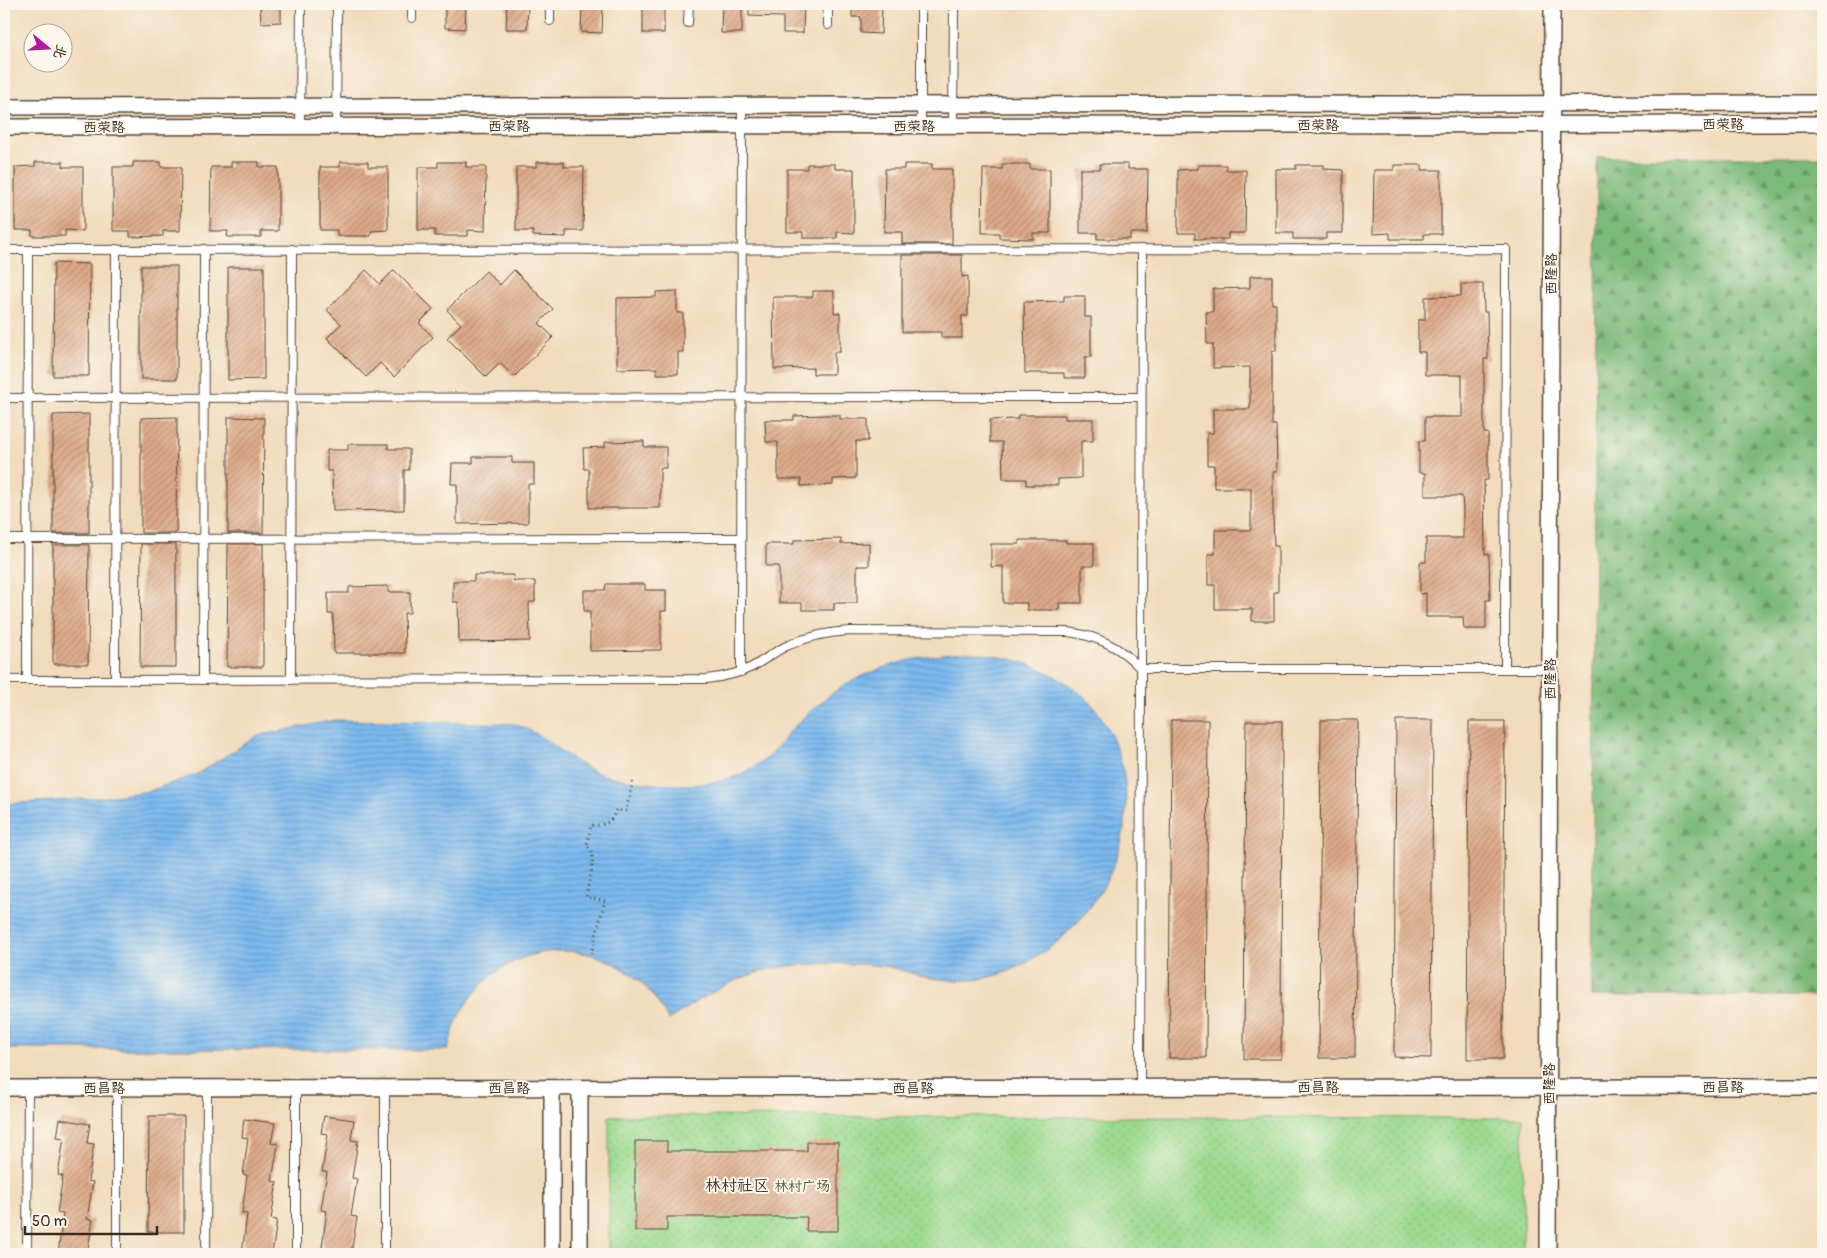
<svg xmlns="http://www.w3.org/2000/svg" width="1827" height="1258" font-family="Pangolin,'LXGW WenKai TC',sans-serif">
<style>
.grass{fill:url(#grass-dots);stroke:#6b8256}
.forest{fill:url(#forest-firs);stroke:#5c724c}
.water{fill:url(#water-rules);stroke:#5c7286}
.building{fill:url(#building-hatch)}
.lines{fill:none;stroke-linecap:round;stroke-linejoin:round}
.lane-casing{stroke:#564536;stroke-width:10}
.street-casing{stroke:#564536;stroke-width:18}
.path{stroke:#564536;stroke-width:3;stroke-dasharray:1 4;stroke-linecap:butt}
.lane{stroke:#fff;stroke-width:8}
.street{stroke:#fff;stroke-width:15}
.labels{text-anchor:middle;dominant-baseline:central;stroke-width:4;stroke-linejoin:round;paint-order:stroke}
.street-label{font-size:14px;fill:#3b2a1e;stroke:#fbf7ec}
.park-label{font-size:14px;fill:#53563a;stroke:#fbf7ec}
.quarter-label{font-size:16px;fill:#3b2a1e;stroke:#fbf7ec}
</style>
<defs>
<pattern id="grass-dots" width="8" height="8" patternUnits="userSpaceOnUse" patternTransform="scale(1.25)"><rect width="8" height="8" fill="#9bda8f"/><path d="M2 2h.1M6 6h.1" fill="none" stroke="#86bb7b" stroke-width="1.8" stroke-linecap="round"/></pattern>
<pattern id="forest-firs" width="22" height="20" patternUnits="userSpaceOnUse" patternTransform="scale(1.25)"><rect width="22" height="20" fill="#7cba7a"/><path d="M5 1l3.5 6h-7zM16 11l3.5 6h-7z" fill="#679763"/></pattern>
<pattern id="water-rules" width="6" height="5" patternUnits="userSpaceOnUse" patternTransform="scale(1.25)"><rect width="6" height="5" fill="#7cb9ef"/><path d="M0 2.5h6" fill="none" stroke="#6797c1"/></pattern>
<pattern id="building-hatch" width="6" height="6" patternUnits="userSpaceOnUse" patternTransform="scale(1.25)"><rect width="6" height="6" fill="#deaa89"/><path d="M-1 1l2-2M0 6l6-6M5 7l2-2" fill="none" stroke="#b58b6f"/></pattern>
</defs>
<rect width="100%" height="100%" fill="#fbf7ec"/>
<filter id="ink" filterUnits="userSpaceOnUse"><feTurbulence type="fractalNoise" baseFrequency=".02" numOctaves="2"/><feDisplacementMap in="SourceGraphic" scale="10" xChannelSelector="R" yChannelSelector="G"/><feConvolveMatrix kernelMatrix="1 2 1 2 8 2 1 2 1" color-interpolation-filters="sRGB"/></filter>
<filter id="wash" filterUnits="userSpaceOnUse"><feTurbulence type="fractalNoise" baseFrequency=".0096" numOctaves="4" result="noise"/><feDisplacementMap in="SourceGraphic" scale="20" xChannelSelector="R" yChannelSelector="G"/><feGaussianBlur stdDeviation="1.12" result="paint"/><feColorMatrix in="noise" values="0 0 0 0 0 0 0 0 0 0 0 0 0 0 0 0 0 1.4 0 .05"/><feComposite in="paint" operator="in"/></filter>
<g filter="url(#wash)">
<rect width="100%" height="100%" fill="#f1dbbc"/>
<!-- grass -->
<path class="grass" d="M 609,1116 L 1523,1118 L 1523,1254 L 609,1254 Z"/>
<!-- forest -->
<path class="forest" d="M 1597,157 L 1823,157 L 1823,996 L 1592,996 Z"/>
<!-- water -->
<path class="water" d="M 970,653 C 1009,657 1033,662 1066,683 C 1076,690 1087,698 1094,707 C 1151,784 1128,882 1058,941 C 1039,956 1018,970 994,976 C 970,983 945,981 921,976 C 910,973 900,969 889,967 C 857,962 798,962 767,970 C 731,978 698,1001 668,1020 C 631,942 528,925 473,995 C 460,1011 452,1029 448,1050 L 4,1049 L 4,804 L 97,798 L 150,791 L 197,774 L 257,736 L 335,720 L 515,724 C 550,736 574,769 611,777 C 664,788 733,795 775,750 C 781,744 785,736 791,730 C 805,716 821,701 837,690 C 878,664 922,655 970,653 Z"/>
<g id="blocks">
<!-- building -->
<g class="building">
<path d="M 260,4 L 281,4 L 281,22 L 261,23 Z"/>
<path d="M 445,4 L 466,4 L 465,29 L 445,28 Z"/>
<path d="M 507,4 L 528,4 L 527,29 L 506,29 Z"/>
<path d="M 582,4 L 603,4 L 602,33 L 581,32 Z"/>
<rect x="643" y="4" width="21" height="29"/>
<path d="M 722,4 L 742,4 L 742,33 L 721,33 Z"/>
<path d="M 749,4 L 804,4 L 803,33 L 783,33 L 783,17 L 749,16 Z"/>
<path d="M 852,4 L 882,4 L 881,34 L 861,33 L 861,17 L 852,17 Z"/>
<path d="M 35,162 L 63,162 L 63,167 L 83,167 L 83,231 L 65,230 L 65,236 L 32,236 L 32,230 L 15,230 L 15,167 L 35,166 Z"/>
<path d="M 133,162 L 161,162 L 161,167 L 181,167 L 180,231 L 163,231 L 163,236 L 130,237 L 130,231 L 113,231 L 113,167 L 133,167 Z"/>
<path d="M 231,162 L 259,162 L 259,167 L 278,167 L 278,231 L 261,231 L 261,237 L 227,237 L 228,231 L 210,231 L 211,167 L 231,167 Z"/>
<path d="M 340,162 L 368,162 L 368,167 L 388,167 L 388,230 L 371,231 L 371,236 L 337,236 L 337,230 L 320,230 L 320,167 L 340,167 Z"/>
<path d="M 438,162 L 466,162 L 466,167 L 486,167 L 485,231 L 468,230 L 468,236 L 435,236 L 435,230 L 418,230 L 418,167 L 438,167 Z"/>
<path d="M 536,162 L 564,162 L 564,167 L 584,167 L 583,231 L 566,231 L 566,237 L 533,236 L 533,231 L 516,231 L 516,167 L 536,167 Z"/>
<path d="M 807,164 L 835,164 L 835,169 L 854,169 L 854,233 L 837,232 L 837,238 L 803,238 L 803,232 L 787,232 L 787,169 L 807,169 Z"/>
<path d="M 904,164 L 932,164 L 932,169 L 952,169 L 952,244 L 902,244 L 902,232 L 884,232 L 885,169 L 904,169 Z"/>
<path d="M 1002,164 L 1030,164 L 1030,169 L 1050,169 L 1050,233 L 1033,233 L 1033,239 L 999,238 L 999,233 L 982,233 L 983,169 L 1002,169 Z"/>
<path d="M 1100,164 L 1128,164 L 1128,169 L 1148,169 L 1147,233 L 1130,233 L 1130,239 L 1097,239 L 1097,233 L 1080,233 L 1080,169 L 1100,169 Z"/>
<path d="M 1198,165 L 1226,165 L 1226,170 L 1246,170 L 1245,233 L 1228,233 L 1228,239 L 1195,239 L 1195,233 L 1178,233 L 1178,170 L 1198,169 Z"/>
<path d="M 1296,165 L 1324,165 L 1324,169 L 1343,170 L 1343,233 L 1326,233 L 1326,239 L 1293,239 L 1293,233 L 1276,233 L 1276,169 L 1296,169 Z"/>
<path d="M 1394,165 L 1422,165 L 1422,170 L 1441,170 L 1441,234 L 1424,234 L 1424,239 L 1390,239 L 1390,233 L 1373,234 L 1374,170 L 1394,170 Z"/>
<path d="M 902,255 L 962,255 L 962,277 L 968,276 L 968,316 L 962,316 L 962,338 L 941,338 L 941,332 L 902,332 Z"/>
<path d="M 54,263 L 90,264 L 89,376 L 53,376 Z"/>
<rect x="141" y="266" width="36" height="113"/>
<path d="M 228,267 L 264,267 L 264,379 L 228,380 Z"/>
<path d="M 366,270 L 380,284 L 394,270 L 433,309 L 419,323 L 433,337 L 394,377 L 380,363 L 366,377 L 327,338 L 341,324 L 327,310 Z"/>
<path d="M 514,270 L 553,309 L 539,323 L 553,337 L 514,377 L 500,363 L 486,377 L 447,338 L 461,324 L 447,310 L 486,271 L 500,285 Z"/>
<path d="M 1250,276 L 1272,276 L 1272,304 L 1276,304 L 1276,351 L 1272,351 L 1272,425 L 1276,425 L 1277,471 L 1273,472 L 1273,517 L 1274,546 L 1278,546 L 1278,592 L 1274,592 L 1274,621 L 1252,621 L 1252,609 L 1215,609 L 1215,585 L 1208,585 L 1208,554 L 1215,554 L 1215,530 L 1251,530 L 1251,488 L 1214,488 L 1214,465 L 1207,465 L 1207,433 L 1213,433 L 1213,409 L 1250,409 L 1250,367 L 1213,368 L 1213,344 L 1207,344 L 1206,312 L 1213,312 L 1213,289 L 1250,288 Z"/>
<path d="M 1461,284 L 1483,284 L 1484,312 L 1487,312 L 1488,359 L 1484,359 L 1484,433 L 1488,433 L 1488,480 L 1484,480 L 1485,554 L 1489,554 L 1490,600 L 1486,600 L 1486,629 L 1464,629 L 1463,617 L 1426,617 L 1426,593 L 1420,594 L 1420,562 L 1426,562 L 1426,538 L 1463,538 L 1463,508 L 1462,496 L 1425,496 L 1425,473 L 1419,473 L 1419,441 L 1425,441 L 1425,417 L 1462,417 L 1462,375 L 1425,375 L 1425,352 L 1418,352 L 1418,320 L 1425,320 L 1425,297 L 1461,296 Z"/>
<path d="M 677,291 L 677,313 L 683,313 L 683,352 L 678,352 L 678,374 L 657,374 L 657,368 L 617,369 L 617,298 L 656,297 L 656,292 Z"/>
<path d="M 813,291 L 834,291 L 834,313 L 840,313 L 840,352 L 834,352 L 834,374 L 813,374 L 813,368 L 774,369 L 773,297 L 813,297 Z"/>
<path d="M 1064,296 L 1085,296 L 1085,317 L 1091,317 L 1091,357 L 1085,357 L 1085,378 L 1064,378 L 1064,373 L 1025,373 L 1024,302 L 1064,301 Z"/>
<path d="M 89,414 L 89,533 L 53,533 L 53,415 Z"/>
<path d="M 825,415 L 840,415 L 840,419 L 868,419 L 868,441 L 856,441 L 856,478 L 833,479 L 833,485 L 801,486 L 801,479 L 778,479 L 778,442 L 766,442 L 765,420 L 794,420 L 794,416 Z"/>
<path d="M 1018,415 L 1065,415 L 1065,419 L 1093,419 L 1093,441 L 1081,441 L 1081,478 L 1058,479 L 1058,485 L 1026,485 L 1026,479 L 1003,479 L 1002,442 L 990,442 L 990,420 L 1018,419 Z"/>
<path d="M 177,417 L 176,533 L 141,533 L 141,418 Z"/>
<path d="M 228,417 L 264,418 L 263,533 L 228,533 Z"/>
<path d="M 644,441 L 644,447 L 666,447 L 666,468 L 660,468 L 660,508 L 589,508 L 589,469 L 584,469 L 583,448 L 605,447 L 605,442 Z"/>
<path d="M 348,444 L 388,444 L 388,449 L 409,449 L 409,470 L 404,470 L 404,510 L 333,511 L 332,471 L 327,471 L 327,450 L 348,450 Z"/>
<path d="M 473,457 L 512,457 L 512,463 L 534,463 L 534,484 L 528,484 L 528,523 L 457,524 L 457,484 L 451,484 L 452,463 L 473,463 Z"/>
<path d="M 841,539 L 841,544 L 869,543 L 869,566 L 857,566 L 857,603 L 834,603 L 834,610 L 802,610 L 802,603 L 779,603 L 779,566 L 766,566 L 766,544 L 794,544 L 794,540 Z"/>
<path d="M 1019,540 L 1066,540 L 1066,543 L 1094,543 L 1094,566 L 1082,566 L 1082,603 L 1059,603 L 1059,610 L 1027,610 L 1027,603 L 1003,603 L 1003,566 L 991,567 L 991,544 L 1019,544 Z"/>
<path d="M 141,544 L 176,544 L 176,667 L 140,667 Z"/>
<path d="M 228,544 L 263,544 L 263,667 L 227,667 Z"/>
<path d="M 53,545 L 89,545 L 88,664 L 53,664 Z"/>
<path d="M 474,575 L 513,575 L 514,581 L 535,581 L 535,602 L 529,602 L 530,641 L 459,642 L 458,602 L 453,602 L 453,581 L 474,581 Z"/>
<path d="M 606,584 L 645,584 L 645,590 L 666,590 L 666,611 L 661,611 L 661,650 L 590,651 L 590,611 L 584,611 L 584,590 L 605,590 Z"/>
<path d="M 388,586 L 388,592 L 410,592 L 410,613 L 404,613 L 405,653 L 334,653 L 333,614 L 328,614 L 328,593 L 349,593 L 349,587 Z"/>
<path d="M 1171,720 L 1208,720 L 1206,1058 L 1169,1058 Z"/>
<path d="M 1321,720 L 1358,720 L 1355,1058 L 1319,1058 Z"/>
<path d="M 1396,720 L 1433,720 L 1431,1058 L 1394,1057 Z"/>
<path d="M 1246,721 L 1282,721 L 1281,1059 L 1244,1059 Z"/>
<path d="M 1469,721 L 1505,721 L 1503,1059 L 1467,1059 Z"/>
<path d="M 149,1116 L 184,1116 L 184,1232 L 148,1232 Z"/>
<path d="M 324,1116 L 354,1120 L 351,1140 L 358,1141 L 352,1178 L 357,1179 L 351,1216 L 357,1217 L 351,1254 L 321,1254 L 327,1211 L 321,1210 L 327,1172 L 322,1172 L 328,1134 L 321,1133 Z"/>
<path d="M 60,1119 L 90,1124 L 87,1143 L 94,1144 L 88,1181 L 93,1182 L 87,1219 L 93,1220 L 87,1254 L 58,1254 L 63,1214 L 57,1213 L 63,1176 L 58,1175 L 64,1138 L 57,1137 Z"/>
<path d="M 244,1119 L 275,1123 L 271,1143 L 278,1144 L 272,1181 L 277,1182 L 271,1219 L 277,1220 L 272,1254 L 242,1254 L 247,1214 L 242,1213 L 247,1175 L 243,1175 L 248,1138 L 242,1137 Z"/>
<path d="M 635,1141 L 667,1141 L 667,1151 L 807,1151 L 807,1142 L 838,1142 L 838,1231 L 806,1231 L 807,1217 L 667,1217 L 667,1231 L 635,1231 Z"/>
</g>
</g>
</g>
<g filter="url(#ink)">
<use href="#blocks" fill-opacity="0" stroke="#564536" stroke-width="1"/>
<g class="lines">
<!-- lane casing -->
<g class="lane-casing">
<g id="lane">
<path d="M 412,18 L 412,4"/>
<path d="M 550,21 L 550,4"/>
<path d="M 688,23 L 689,4"/>
<path d="M 828,25 L 828,4"/>
<path d="M 921,126 L 921,4"/>
<path d="M 953,126 L 954,4"/>
<path d="M 300,127 L 301,4"/>
<path d="M 336,127 L 337,4"/>
<path d="M 4,250 L 1506,249 L 1505,669"/>
<path d="M 4,398 L 1141,397"/>
<path d="M 4,539 L 741,538"/>
<path d="M 741,672 L 742,105"/>
<path d="M 4,680 L 707,679 C 723,677 738,674 752,667 C 765,660 776,650 789,645 C 809,636 829,632 850,631 L 1068,632 C 1098,636 1121,647 1141,669 L 1550,669"/>
<path d="M 27,680 L 28,250"/>
<path d="M 115,680 L 116,249"/>
<path d="M 203,680 L 204,249"/>
<path d="M 291,680 L 292,249"/>
<path d="M 1140,1088 L 1142,249"/>
<path d="M 27,1254 L 28,1088"/>
<path d="M 117,1254 L 117,1088"/>
<path d="M 206,1254 L 207,1088"/>
<path d="M 296,1254 L 296,1088"/>
<path d="M 385,1254 L 385,1088"/>
</g>
</g>
<!-- street casing -->
<g class="street-casing">
<g id="street">
<path d="M 4,107 L 1823,103"/>
<path d="M 4,127 L 1823,124"/>
<path d="M 4,1088 L 1823,1087"/>
<path d="M 552,1088 L 552,1254"/>
<path d="M 580,1254 L 580,1088"/>
<path d="M 1548,1254 L 1552,4"/>
</g>
</g>
<!-- path -->
<path class="path" d="M 591,954 L 605,901 L 586,897 L 593,863 L 592,853 L 587,845 L 591,825 C 604,826 612,823 616,810 L 626,811 L 633,780"/>
<!-- lane -->
<use href="#lane" class="lane"/>
<!-- street -->
<use href="#street" class="street"/>
</g>
</g>
<g class="labels">
<!-- street labels -->
<g class="street-label">
<text x="1723" y="124">西荣路</text>
<text x="1318" y="125">西荣路</text>
<text x="509" y="126">西荣路</text>
<text x="914" y="126">西荣路</text>
<text x="104" y="127">西荣路</text>
<text transform="translate(1551 274) rotate(-90)">西隆路</text>
<text transform="translate(1550 679) rotate(-90)">西隆路</text>
<text transform="translate(1549 1084) rotate(-90)">西隆路</text>
<text x="1318" y="1087">西昌路</text>
<text x="1723" y="1087">西昌路</text>
<text x="104" y="1088">西昌路</text>
<text x="509" y="1088">西昌路</text>
<text x="913" y="1088">西昌路</text>
</g>
<!-- park labels -->
<g class="park-label">
<text x="802" y="1186">林村广场</text>
</g>
<!-- quarter labels -->
<g class="quarter-label">
<text x="737" y="1186">林村社区</text>
</g>
</g>
<!-- margin -->
<rect width="1827" height="1258" fill="none" stroke="#fbf7ec" stroke-width="20"/>
<!-- north arrow -->
<g transform="translate(48 48) rotate(108)"><circle r="24" fill="#fbf7ec" stroke="#aea59a"/>
<path d="M0-4L9 19L0 12L-9 19Z" fill="#b5179e"/>
<text y="-8" font-size="14" font-weight="bold" text-anchor="middle" fill="#3b2a1e">北</text>
</g>
<!-- scale -->
<path d="M25 1226v8h132v-8" fill="none" stroke="#3b2a1e" stroke-width="2.5"/>
<text x="32" y="1226" font-size="15" fill="#3b2a1e" stroke="#fbf7ec" stroke-width="4" paint-order="stroke">50 m</text>
</svg>
